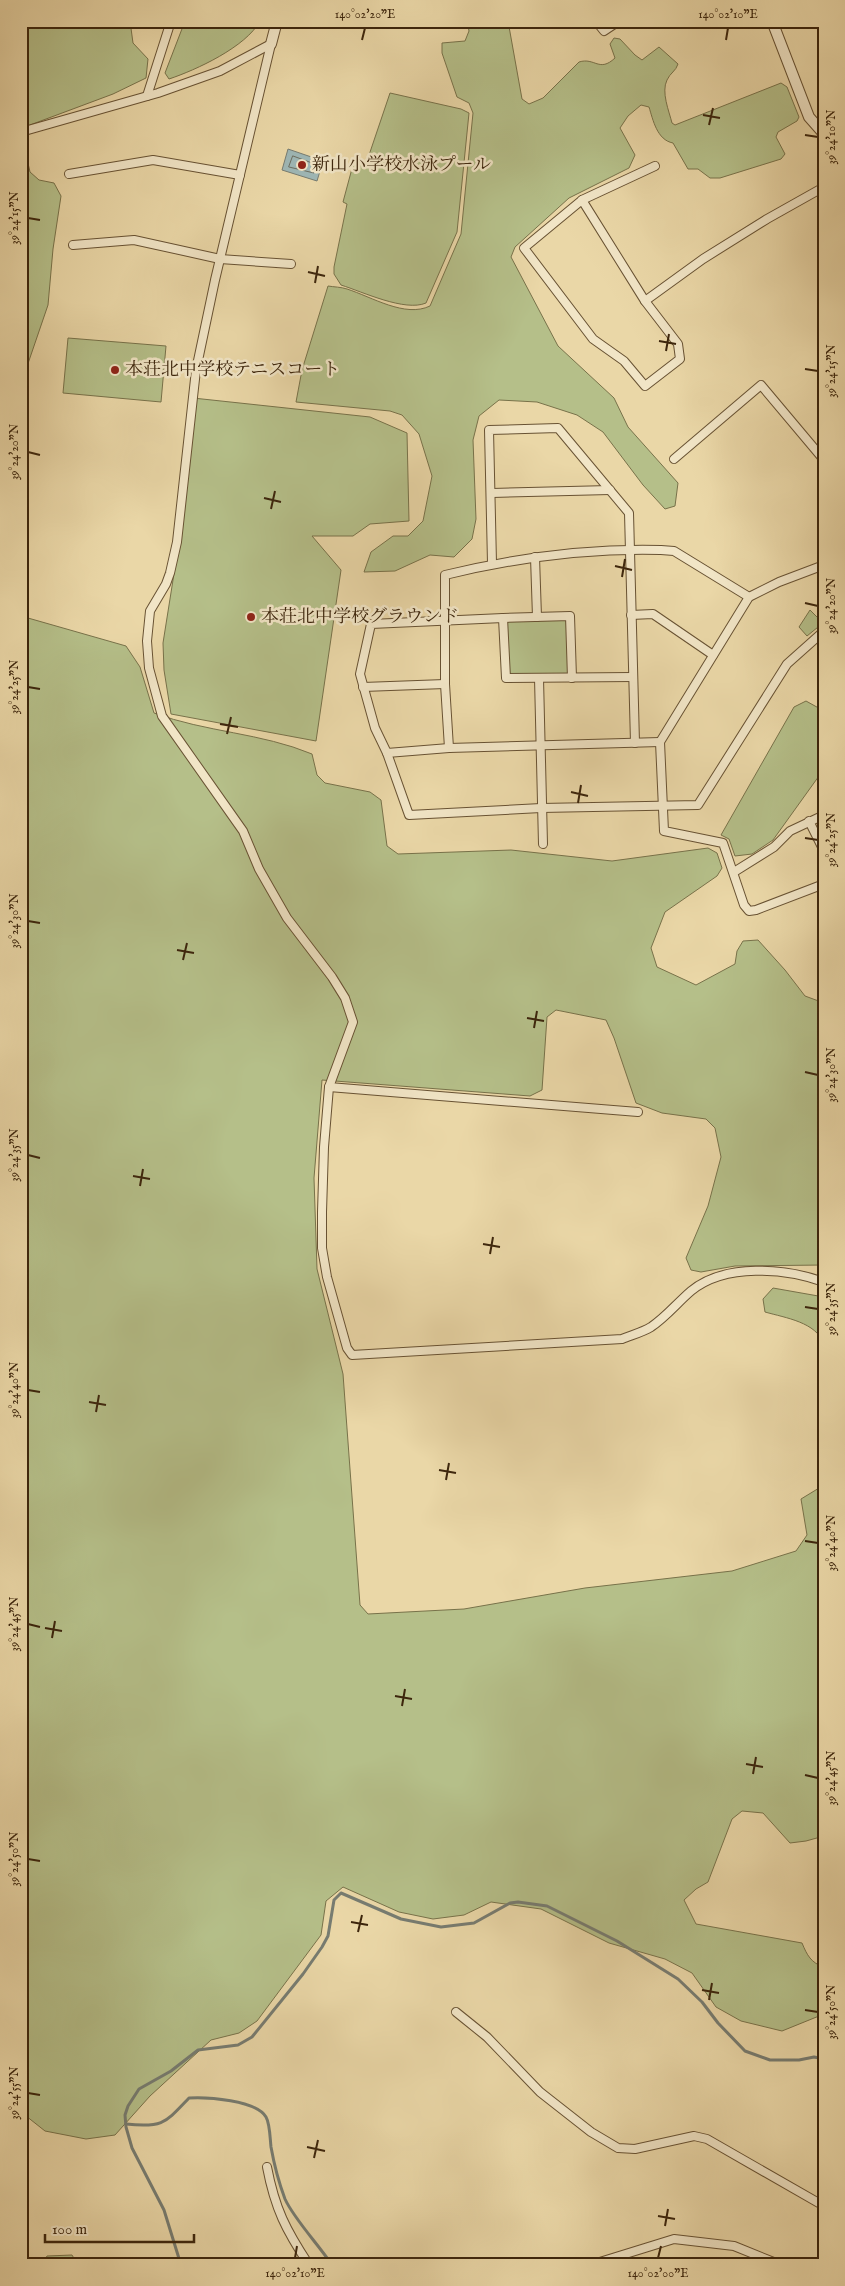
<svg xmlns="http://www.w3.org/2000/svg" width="845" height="2286" font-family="'IM FELL English','Noto Serif JP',serif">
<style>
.green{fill:#b5bf89;stroke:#78724a}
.water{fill:#9eb6b4;stroke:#777c71}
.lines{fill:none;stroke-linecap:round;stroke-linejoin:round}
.shore{stroke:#6d6e60;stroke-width:1}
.stream{stroke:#777c71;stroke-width:3}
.minor-casing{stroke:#685233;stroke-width:10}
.tertiary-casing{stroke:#685233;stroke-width:12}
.minor{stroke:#f1e5c6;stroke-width:8}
.tertiary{stroke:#f1e5c6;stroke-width:10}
.ticks{fill:none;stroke:#3c250c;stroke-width:2}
.poi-dot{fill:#8f2418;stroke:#f1e5c6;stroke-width:2}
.labels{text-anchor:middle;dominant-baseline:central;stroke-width:5;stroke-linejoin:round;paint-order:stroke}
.poi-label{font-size:18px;fill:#3c250c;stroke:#f1e5c6;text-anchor:start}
.neatline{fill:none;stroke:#3c250c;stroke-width:2}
.ticks-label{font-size:12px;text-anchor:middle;fill:#3c250c}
</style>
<rect width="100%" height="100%" fill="#ead7a7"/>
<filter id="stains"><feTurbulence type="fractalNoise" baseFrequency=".004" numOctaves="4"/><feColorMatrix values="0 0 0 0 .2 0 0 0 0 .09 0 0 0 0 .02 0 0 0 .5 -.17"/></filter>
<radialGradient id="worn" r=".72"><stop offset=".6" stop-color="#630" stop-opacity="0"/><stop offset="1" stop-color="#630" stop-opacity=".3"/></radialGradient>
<!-- green -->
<g class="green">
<path d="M 21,21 L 130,21 L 133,43 L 148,59 L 146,78 L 113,94 L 30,125 L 23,141 L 30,172 L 39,180 L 54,183 L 61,196 L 53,249 L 48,305 L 21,384 Z"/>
<path d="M 185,21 L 260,21 C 246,47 196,70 169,79 L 165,73 Z"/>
<path d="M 467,21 L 508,21 L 522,99 L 529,104 L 543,98 L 579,62 C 595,57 599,73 615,58 L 610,44 L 614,38 L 620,39 L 635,55 L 642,60 L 659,47 L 678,64 C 676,71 670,73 667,80 C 661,92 669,111 672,123 L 675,125 L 781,83 L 787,87 L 799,117 L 797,121 L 778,132 L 776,137 L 785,154 L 781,159 L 720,178 L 710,178 L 698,169 L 688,169 L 673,143 C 657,140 653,120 649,107 L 641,105 L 628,116 L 620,128 L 635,155 L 629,168 L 569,198 L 515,247 L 511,257 L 558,346 L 614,398 L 628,427 L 678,483 L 675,506 L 665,509 L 643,485 L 603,432 L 577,415 L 537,402 L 499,400 L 479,416 L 473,440 L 476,519 L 472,539 L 454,557 L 430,555 L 395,571 L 364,572 L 371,552 L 393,536 L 408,536 L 423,521 L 432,476 L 419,434 L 402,415 L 390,411 L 296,402 L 302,370 L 328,286 C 334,287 341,287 347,289 C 372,297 405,318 430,306 L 461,234 L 473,113 L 469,103 L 457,97 L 442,53 L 442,43 L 465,41 L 469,31 Z"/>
<path d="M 390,93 L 461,109 L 469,113 L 457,232 L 426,303 C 405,312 363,292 341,285 L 334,274 L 334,267 L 347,204 L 343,202 L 354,161 L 366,164 Z"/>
<path d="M 68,338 L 166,346 L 161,402 L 63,393 Z"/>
<path d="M 193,398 L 370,417 L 407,433 L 409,521 L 370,524 L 353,536 L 312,536 L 341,570 L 316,741 L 171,714 L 164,670 L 163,643 L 173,580 Z"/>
<path d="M 810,610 L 823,623 L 807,636 L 799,627 Z"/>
<path d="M 21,616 L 126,646 L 140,667 L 154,713 C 205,732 262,733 312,754 L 317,775 L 325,783 L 370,792 L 381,800 L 387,846 L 398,854 L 511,850 L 612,861 L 708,848 L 717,853 L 722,868 L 717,876 L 665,912 L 651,948 L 657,967 L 696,985 L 735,964 L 737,951 L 743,941 L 758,940 L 785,970 L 805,996 L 824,1003 L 824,1265 L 735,1266 L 701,1272 L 691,1270 L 686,1258 L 708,1206 L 721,1157 L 715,1128 L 706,1119 L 662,1113 L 636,1103 L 614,1038 L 606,1020 L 556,1010 L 547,1017 L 542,1090 L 530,1096 L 322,1080 L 314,1178 L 317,1269 L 343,1374 L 360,1605 L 368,1614 L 464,1609 L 585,1588 L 732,1571 L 796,1551 L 807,1535 L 801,1499 L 824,1485 L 824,1836 L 806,1841 L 790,1843 L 763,1813 L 742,1811 L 732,1819 L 708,1882 L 696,1889 L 684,1900 L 696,1924 L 802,1943 C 807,1955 811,1963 824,1967 L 824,2014 L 782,2031 L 741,2021 L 716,2007 L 692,1973 L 665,1959 L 609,1943 L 541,1909 L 491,1902 L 464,1915 L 433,1919 L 399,1912 L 343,1887 L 326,1901 L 321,1935 L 257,2021 L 239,2033 L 211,2040 L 150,2096 L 115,2135 L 86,2139 L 45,2131 L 21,2112 Z"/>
<path d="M 570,616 L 572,678 L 506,678 L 503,618 Z"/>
<path d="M 806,701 L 824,711 L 824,769 L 773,840 L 752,854 L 735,856 L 729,839 L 721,835 L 794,707 Z"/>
<path d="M 773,1288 L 824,1297 L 824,1344 C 816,1322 786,1318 765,1312 L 763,1299 Z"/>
<path d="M 72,2255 L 78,2265 L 42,2265 L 47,2256 Z"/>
</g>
<!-- water -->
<path class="water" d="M 288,149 L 323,161 L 317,181 L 282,170 Z"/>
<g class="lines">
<!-- shore -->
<path class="shore" d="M 293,156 L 315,164 L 314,173 L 289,167 Z"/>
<!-- stream -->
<g class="stream">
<path d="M 126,2124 C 163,2128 165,2123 189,2098 C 207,2097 256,2100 266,2117 C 270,2124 270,2138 271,2147 C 274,2164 279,2183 285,2199 C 294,2219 319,2245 332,2265"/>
<path d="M 181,2265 L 164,2210 L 132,2148 L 126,2127 L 125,2115 L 128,2106 L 139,2089 L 171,2071 L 198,2050 L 238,2045 L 252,2037 L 303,1974 L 322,1947 L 328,1936 L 334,1900 L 341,1893 L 401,1919 L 441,1927 L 474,1923 L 510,1903 L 518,1902 L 547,1906 L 617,1941 L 678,1979 L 702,2002 L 718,2023 L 745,2051 L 770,2060 L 799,2060 L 814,2057 L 824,2059"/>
</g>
<!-- minor casing -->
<g class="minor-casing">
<g id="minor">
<path d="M 596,21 L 604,31 L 619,21"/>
<path d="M 271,44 L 215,280 L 196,370 L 177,542 L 170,573 L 166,584 L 150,611 L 147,641 L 149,668 L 162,716 L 243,831 L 259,869 L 287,918 L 332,977 L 345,998 L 353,1022 L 329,1087 L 324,1147 L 322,1212 L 322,1248 L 327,1277 L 347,1348 L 352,1355 L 622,1339 C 632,1335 643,1332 651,1327 C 666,1317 677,1303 691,1291 C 725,1263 785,1268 824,1282"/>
<path d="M 147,96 L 171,21"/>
<path d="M 21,132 L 158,93 L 220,71 L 271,44"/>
<path d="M 69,174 L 153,160 L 240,175"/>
<path d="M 582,200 L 645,301 L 678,344 L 680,359 L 645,386 L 624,361 L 593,339 L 524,248 Z"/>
<path d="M 582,200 L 655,166"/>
<path d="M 73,245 L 134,240 L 220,259 L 291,264"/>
<path d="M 645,301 L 703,259 L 767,219 L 824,187"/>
<path d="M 674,459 L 761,385 L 824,460"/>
<path d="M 492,493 L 610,490"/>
<path d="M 535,557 L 537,617"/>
<path d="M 492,563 L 489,430 L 558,428 L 629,513 L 635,743"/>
<path d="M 824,565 L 779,582 L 749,597 L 660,742 L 664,831 L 723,843 L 744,905 L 749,911 L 756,910 L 824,884"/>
<path d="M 631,615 L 653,614 L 713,655"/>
<path d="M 503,618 L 570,616 L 572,678"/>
<path d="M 633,677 L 506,678 L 503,618 L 371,624 L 360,674 L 375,728 L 387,753 L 449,748 L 660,742"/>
<path d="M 539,678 L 543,844"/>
<path d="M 363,687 L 445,684"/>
<path d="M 449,748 L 445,684 L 445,575 C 515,558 588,548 661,550 L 674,551 L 749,597"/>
<path d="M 387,753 L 409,815 L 541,808 L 698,805 L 787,664 L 824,631"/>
<path d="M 809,821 L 824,851"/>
<path d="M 734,872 L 774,847 L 790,831 L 824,815"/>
<path d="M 329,1087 L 638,1112"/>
<path d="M 456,2012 L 487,2037 L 540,2092 L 591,2132 L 618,2148 L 635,2149 L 694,2136 L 707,2139 L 824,2206"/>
<path d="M 267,2167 C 275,2209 286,2230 309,2265"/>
<path d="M 590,2265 L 674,2239 L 734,2246 L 781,2265"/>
</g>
</g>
<!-- tertiary casing -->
<g class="tertiary-casing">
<g id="tertiary">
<path d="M 772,21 L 809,117 L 824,134"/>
<path d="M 271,44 L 277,21"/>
</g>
</g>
<!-- minor -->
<use href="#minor" class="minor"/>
<!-- tertiary -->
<use href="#tertiary" class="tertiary"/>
</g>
<!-- ticks -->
<path class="ticks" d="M 362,40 L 365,28M 726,40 L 728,28M 703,115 L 720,118M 709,125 L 713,108M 805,135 L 818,137M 28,218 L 40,220M 308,272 L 325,276M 315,283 L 318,266M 659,341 L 676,344M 666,351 L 669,334M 805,369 L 818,371M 28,452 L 40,455M 264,498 L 281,502M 271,509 L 275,491M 615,566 L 632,570M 622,577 L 625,559M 805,603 L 818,606M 28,687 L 40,689M 220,724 L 238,727M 227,734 L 231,717M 571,792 L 588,796M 578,803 L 581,785M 805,838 L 818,840M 28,921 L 40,923M 177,950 L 194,953M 183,960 L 187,943M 527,1018 L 544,1021M 534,1028 L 537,1011M 805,1072 L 818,1075M 28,1155 L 40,1158M 133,1176 L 150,1179M 140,1186 L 143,1169M 483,1244 L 500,1247M 490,1254 L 493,1237M 805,1307 L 818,1309M 28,1390 L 40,1392M 89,1402 L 106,1405M 96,1412 L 99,1395M 439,1470 L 456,1473M 446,1480 L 449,1463M 805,1541 L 818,1543M 28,1624 L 40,1627M 45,1628 L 62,1631M 52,1638 L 55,1621M 395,1696 L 412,1699M 402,1706 L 405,1689M 746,1764 L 763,1767M 753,1774 L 756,1757M 805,1775 L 818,1778M 28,1859 L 40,1861M 351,1922 L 368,1925M 358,1932 L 362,1915M 702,1990 L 719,1993M 709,2000 L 712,1983M 805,2010 L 818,2012M 28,2093 L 40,2095M 307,2147 L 325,2151M 314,2158 L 318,2140M 658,2216 L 675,2219M 665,2226 L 668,2209M 295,2258 L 297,2246M 658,2258 L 661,2246"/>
<!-- markers -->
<g class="poi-dot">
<circle cx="302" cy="165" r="5"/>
<circle cx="115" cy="370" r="5"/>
<circle cx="251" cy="617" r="5"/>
</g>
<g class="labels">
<!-- poi labels -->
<g class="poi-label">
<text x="312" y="165">新山小学校水泳プール</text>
<text x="125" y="370">本荘北中学校テニスコート</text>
<text x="261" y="617">本荘北中学校グラウンド</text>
</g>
</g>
<!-- margin -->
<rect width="845" height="2286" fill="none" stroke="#ead7a7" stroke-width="55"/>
<!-- scale -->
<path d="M45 2234v8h149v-8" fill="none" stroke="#3c250c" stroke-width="2.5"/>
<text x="52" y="2234" font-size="15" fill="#3c250c" stroke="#f1e5c6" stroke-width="4" paint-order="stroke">100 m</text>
<rect x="28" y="28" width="790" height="2230" class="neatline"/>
<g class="ticks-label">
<text x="365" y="18">140°02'20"E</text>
<text x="728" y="18">140°02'10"E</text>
<text transform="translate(831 137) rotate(-90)" y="4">39°24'10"N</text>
<text transform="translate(14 218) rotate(-90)" y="4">39°24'15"N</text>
<text transform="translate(831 371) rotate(-90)" y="4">39°24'15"N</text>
<text transform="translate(14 452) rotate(-90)" y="4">39°24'20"N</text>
<text transform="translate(831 606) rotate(-90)" y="4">39°24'20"N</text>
<text transform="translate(14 687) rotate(-90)" y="4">39°24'25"N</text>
<text transform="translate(831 840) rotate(-90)" y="4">39°24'25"N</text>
<text transform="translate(14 921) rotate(-90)" y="4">39°24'30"N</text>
<text transform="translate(831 1075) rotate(-90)" y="4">39°24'30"N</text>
<text transform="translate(14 1155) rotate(-90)" y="4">39°24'35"N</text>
<text transform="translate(831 1309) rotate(-90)" y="4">39°24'35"N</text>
<text transform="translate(14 1390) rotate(-90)" y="4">39°24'40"N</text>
<text transform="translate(831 1543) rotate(-90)" y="4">39°24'40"N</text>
<text transform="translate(14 1624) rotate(-90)" y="4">39°24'45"N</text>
<text transform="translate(831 1778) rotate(-90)" y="4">39°24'45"N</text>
<text transform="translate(14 1859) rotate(-90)" y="4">39°24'50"N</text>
<text transform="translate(831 2012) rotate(-90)" y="4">39°24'50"N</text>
<text transform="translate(14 2093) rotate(-90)" y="4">39°24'55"N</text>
<text x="295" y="2277">140°02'10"E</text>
<text x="658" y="2277">140°02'00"E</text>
</g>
<rect width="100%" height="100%" filter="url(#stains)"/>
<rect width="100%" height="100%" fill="url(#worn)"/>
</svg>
